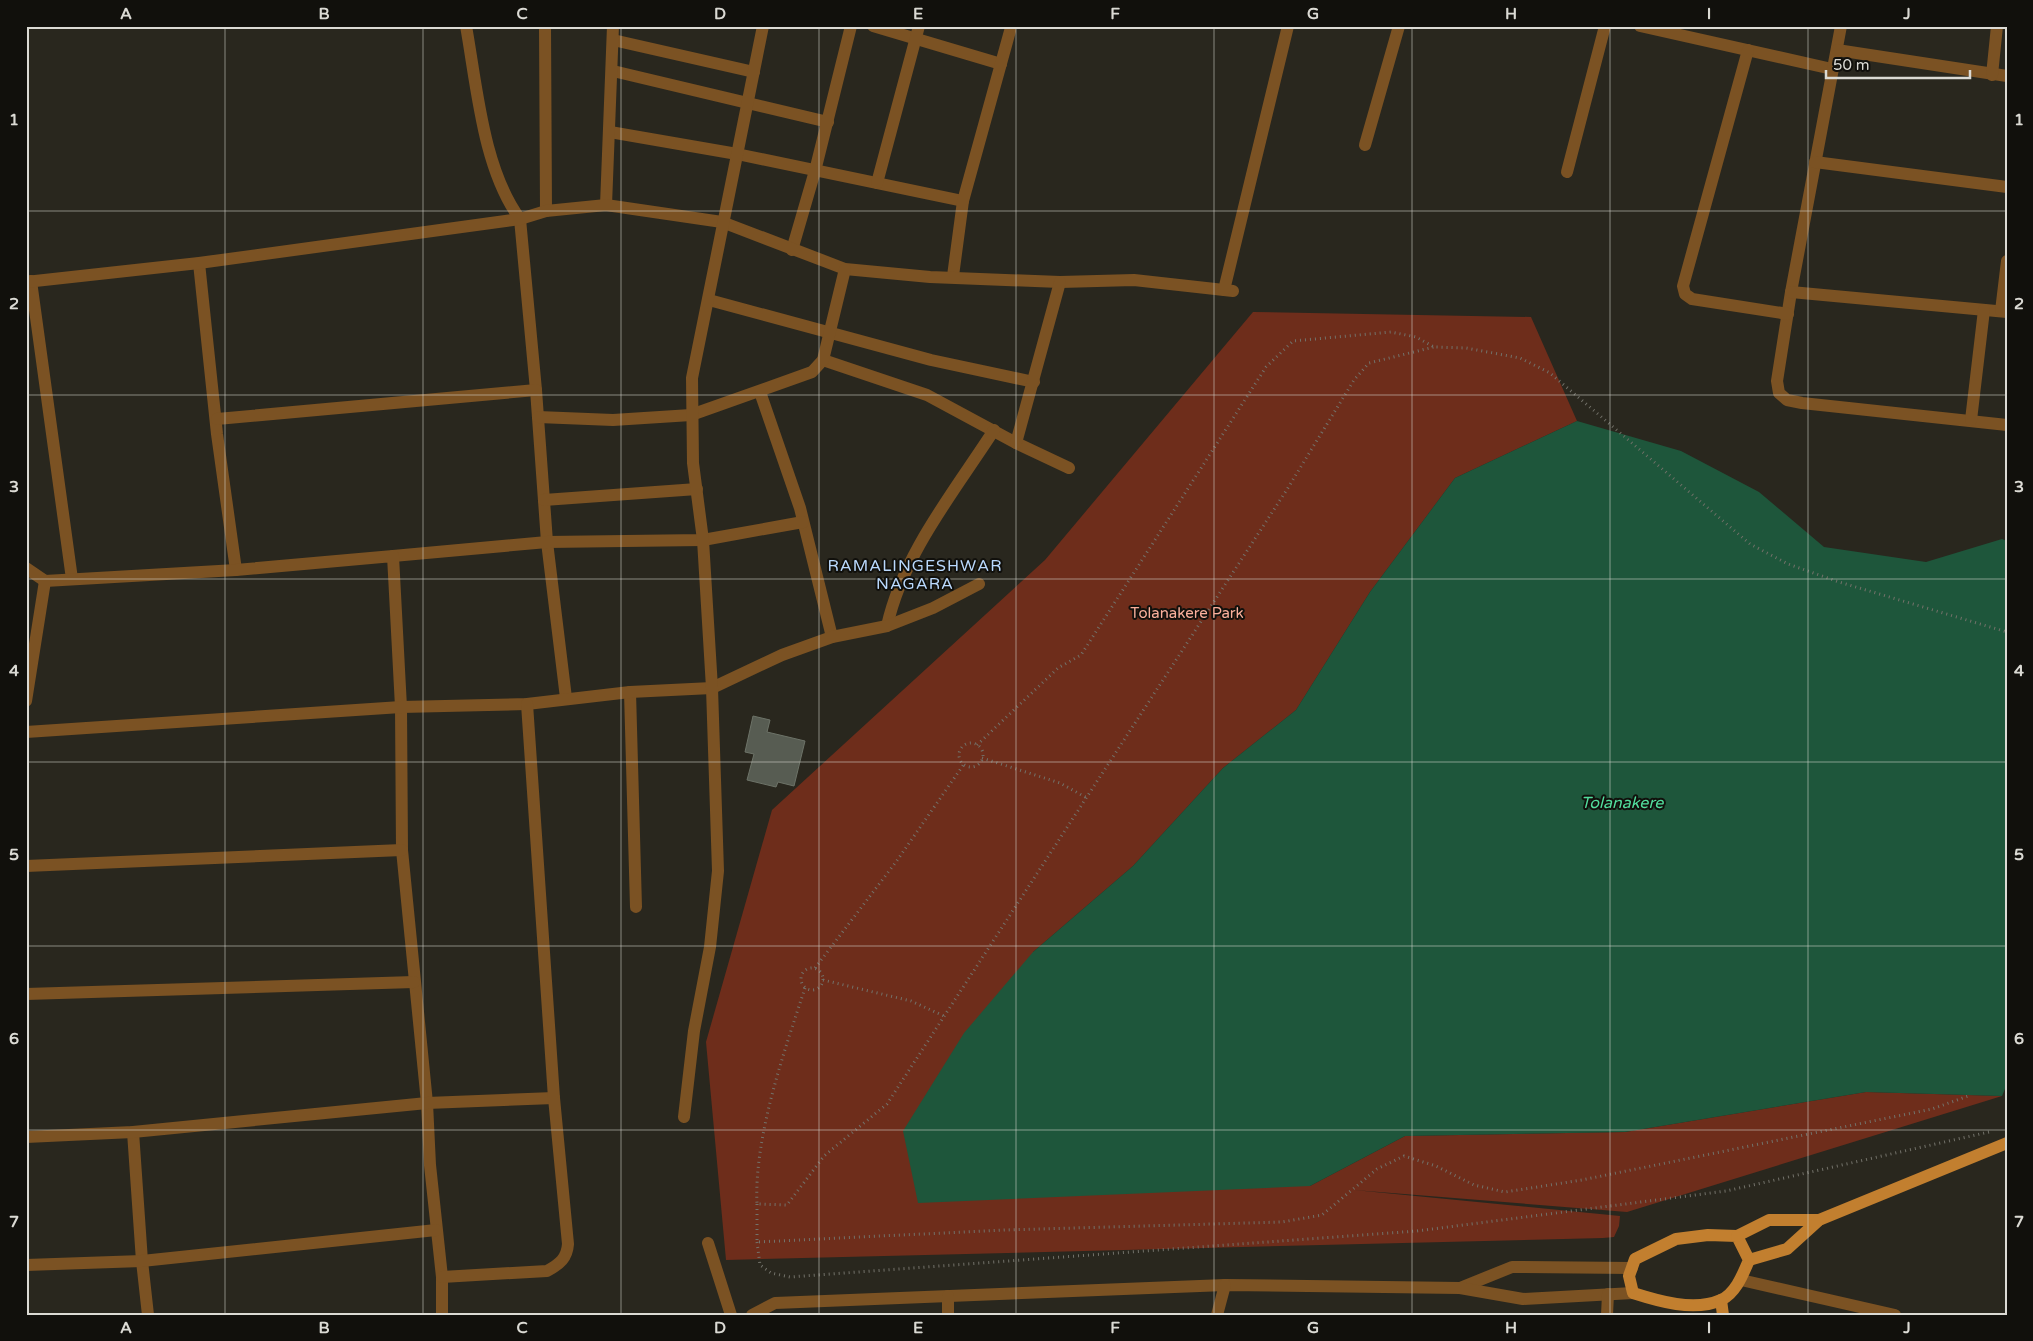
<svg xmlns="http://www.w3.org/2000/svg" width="2033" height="1341" font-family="'Varela Round',sans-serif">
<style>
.green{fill:#6e2d1b}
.water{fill:#1e563b}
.building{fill:#575c52;stroke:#6d7368}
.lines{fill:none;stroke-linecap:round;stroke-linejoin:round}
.path{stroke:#73726a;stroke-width:3;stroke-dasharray:1 4;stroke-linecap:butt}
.minor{stroke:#7b5223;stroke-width:12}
.major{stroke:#c27f2f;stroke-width:12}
.grid{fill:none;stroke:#dbdad4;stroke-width:1;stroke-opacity:0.55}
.labels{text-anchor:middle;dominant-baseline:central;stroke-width:4;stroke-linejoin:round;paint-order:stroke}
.park-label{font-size:15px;fill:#faaf9b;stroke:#11100c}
.neighbourhood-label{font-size:16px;letter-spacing:1px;fill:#bad9fd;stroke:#11100c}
.water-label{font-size:16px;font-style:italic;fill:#52de9d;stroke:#11100c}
.neatline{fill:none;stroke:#dbdad4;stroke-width:2}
.grid-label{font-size:16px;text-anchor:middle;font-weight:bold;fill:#dbdad4}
</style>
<rect width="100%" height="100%" fill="#29271e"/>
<!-- green -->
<path class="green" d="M 1253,312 L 1531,317 L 1577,421 L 1455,478 L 1370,592 L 1296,710 L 1223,768 L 1133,866 L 1033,952 L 1310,1186 L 1405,1136 L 1625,1132 L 1866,1092 L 2002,1096 L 1627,1212 L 1354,1190 L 1620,1216 L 1619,1226 L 1614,1237 L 1603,1238 L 726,1260 L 706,1042 L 772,810 L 1045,560 Z"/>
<!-- water -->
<path class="water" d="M 1577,421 L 1681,451 L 1759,492 L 1824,547 L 1926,562 L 2002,539 L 2007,541 L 2007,1084 L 2002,1096 L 1866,1092 L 1625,1132 L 1405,1136 L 1310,1186 L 918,1203 L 903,1131 L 964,1033 L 1033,952 L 1133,866 L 1223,768 L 1296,710 L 1370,592 L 1455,478 Z"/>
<!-- building -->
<path class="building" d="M 753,716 L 770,720 L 767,732 L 805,741 L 794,786 L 778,782 L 776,787 L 747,780 L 754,754 L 745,752 Z"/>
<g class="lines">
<!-- path -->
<g class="path">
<circle cx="971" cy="755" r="12"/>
<path d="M 977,745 L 1058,668 L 1081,655 L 1266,367 L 1293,341 L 1391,332 L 1416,337 L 1434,347 L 1466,348 L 1520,358 L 1550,373 L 1750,544 L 1788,564 L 1839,582 L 2007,632"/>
<path d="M 982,758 L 1060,783 L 1087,798"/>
<path d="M 2007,877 L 2007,882"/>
<path d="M 815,968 L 896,862 L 964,764"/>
<circle cx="812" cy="979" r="11"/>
<path d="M 823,980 L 911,1001 L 944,1016"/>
<path d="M 805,988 C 784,1052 754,1137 757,1204 L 787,1205 L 824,1156 L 887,1104 L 1286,491 L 1354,380 L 1369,363 L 1434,347"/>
<path d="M 757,1204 L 757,1242 L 1005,1230 L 1282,1222 L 1322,1215 L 1377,1169 L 1404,1156 L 1436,1166 L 1474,1185 L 1505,1192 L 1582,1180 L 1932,1109 L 1971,1095"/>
<path d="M 757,1242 L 760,1265 L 771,1273 L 790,1277 L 1417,1231 L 1726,1191 L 1989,1132"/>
</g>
<!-- minor -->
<g class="minor">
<path d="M 466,26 C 477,87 483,169 520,219 L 536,390 L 547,542 L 566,698"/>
<path d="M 545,26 L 546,211"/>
<path d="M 873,26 L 1001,64"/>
<path d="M 1640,26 L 1832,69"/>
<path d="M 1841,26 L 1791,292 L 1777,381 L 1779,393 L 1787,400 L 1802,403 L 2007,425"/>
<path d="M 613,40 L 754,72"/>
<path d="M 1748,50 L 1683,286 L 1685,294 L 1692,299 L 1788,314"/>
<path d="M 1837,50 L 2007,76"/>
<path d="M 613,71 L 828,122"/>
<path d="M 1992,75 L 1997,26"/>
<path d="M 610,132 L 737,154 L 963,201"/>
<path d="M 1365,145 L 1399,26"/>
<path d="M 1815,162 L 2007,187"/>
<path d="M 1567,172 L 1605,26"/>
<path d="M 877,183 L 919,26"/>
<path d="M 606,205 L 613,26"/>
<path d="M 792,250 L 815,171 L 851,26"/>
<path d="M 199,263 L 217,434 L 236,570"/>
<path d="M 953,276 L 963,201 L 1010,31"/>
<path d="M 31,281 L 72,579"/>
<path d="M 26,282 L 199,263 L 520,219 L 546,211 L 606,205 L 722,222 L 845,269 L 930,277 L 1060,282 L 1134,280 L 1233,291"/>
<path d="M 1224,290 L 1288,26"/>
<path d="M 1791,292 L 2007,312"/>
<path d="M 709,300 L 931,360 L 1034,382"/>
<path d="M 2001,311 L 2007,261"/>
<path d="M 823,360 L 927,395 L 1016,443 L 1069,468"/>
<path d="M 760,392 L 800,508 L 832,637"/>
<path d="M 538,417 L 613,420 L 691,415 L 812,372 L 823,360 L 845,269"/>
<path d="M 217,419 L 536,390"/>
<path d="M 1971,420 L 1984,310"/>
<path d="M 1016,443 L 1060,282"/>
<path d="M 544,500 L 697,489"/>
<path d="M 393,556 L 547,542 L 703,540 L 803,522"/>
<path d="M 26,568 L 45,581 L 236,570 L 393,556 L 401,707 L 402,850 L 427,1103 L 430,1165 L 442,1277 L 442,1315"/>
<path d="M 887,626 C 903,554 954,492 994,430"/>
<path d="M 630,692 L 636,907"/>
<path d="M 26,701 L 45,581"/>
<path d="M 26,732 L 401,707 L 527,704 L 630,692 L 712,688 L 782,655 L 832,637 L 887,626 L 933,608 L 979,584"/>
<path d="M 26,866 L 402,850"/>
<path d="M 26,994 L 414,982"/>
<path d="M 684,1117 L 694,1031 L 710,947 L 718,871 L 712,688 L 703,540 L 693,463 L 692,378 L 763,26"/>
<path d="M 133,1132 L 142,1261 L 148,1315"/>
<path d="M 26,1137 L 133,1132 L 427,1103 L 554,1098"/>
<path d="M 708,1243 L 731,1315"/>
<path d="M 26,1265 L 142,1261 L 436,1230"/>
<path d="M 442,1277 L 547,1271 C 560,1264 567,1258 568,1244 L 554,1098 L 527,704"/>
<path d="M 1741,1280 L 1895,1315"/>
<path d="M 1460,1288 L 1512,1267 L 1632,1268"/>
<path d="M 752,1315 L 775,1303 L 1225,1285 L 1460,1288 L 1523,1299 L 1633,1293"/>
<path d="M 948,1315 L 948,1296"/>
<path d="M 1217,1315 L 1225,1285"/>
<path d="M 1607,1315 L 1608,1294"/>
</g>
<!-- major -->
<g class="major">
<path d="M 1708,1235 L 1737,1236 L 1749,1260 C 1743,1274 1736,1293 1721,1300 C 1694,1312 1658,1301 1633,1293 L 1629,1276 L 1635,1259 L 1676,1239 Z"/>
<path d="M 1737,1236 L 1769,1220 L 1819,1220"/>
<path d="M 1749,1260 L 1787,1249 L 1819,1220 L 2007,1143"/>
<path d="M 1721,1300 L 1723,1315"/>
</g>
</g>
<!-- grid -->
<path class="grid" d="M 225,26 L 225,1315M 423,26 L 423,1315M 621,26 L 621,1315M 819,26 L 819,1315M 1016,26 L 1016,1315M 1214,26 L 1214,1315M 1412,26 L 1412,1315M 1610,26 L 1610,1315M 1808,26 L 1808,1315M 26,211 L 2007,211M 26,395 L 2007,395M 26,579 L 2007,579M 26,762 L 2007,762M 26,946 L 2007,946M 26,1130 L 2007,1130"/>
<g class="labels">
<!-- park labels -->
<g class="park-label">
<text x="1187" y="613">Tolanakere Park</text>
</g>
<!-- neighbourhood labels -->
<g class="neighbourhood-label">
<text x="915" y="566">RAMALINGESHWAR<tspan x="915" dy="18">NAGARA</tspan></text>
</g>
<!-- water labels -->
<g class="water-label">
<text x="1622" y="803">Tolanakere</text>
</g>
</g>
<!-- border -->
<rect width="2033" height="1341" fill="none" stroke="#11100c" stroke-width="55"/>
<!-- scale -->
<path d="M1826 70v8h144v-8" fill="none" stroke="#dbdad4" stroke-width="2.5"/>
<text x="1833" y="70" font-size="15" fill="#dbdad4" stroke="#11100c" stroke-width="4" paint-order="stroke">50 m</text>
<rect x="28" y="28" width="1978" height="1286" class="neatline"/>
<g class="grid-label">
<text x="126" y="19">A</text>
<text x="324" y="19">B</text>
<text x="522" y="19">C</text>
<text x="720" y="19">D</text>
<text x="918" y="19">E</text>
<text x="1115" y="19">F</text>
<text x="1313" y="19">G</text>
<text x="1511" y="19">H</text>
<text x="1709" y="19">I</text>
<text x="1907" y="19">J</text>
<text x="14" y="125">1</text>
<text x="2019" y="125">1</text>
<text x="14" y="309">2</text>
<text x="2019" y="309">2</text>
<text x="14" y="492">3</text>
<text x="2019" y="492">3</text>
<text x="14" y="676">4</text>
<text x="2019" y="676">4</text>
<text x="14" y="860">5</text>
<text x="2019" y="860">5</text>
<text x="14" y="1044">6</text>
<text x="2019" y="1044">6</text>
<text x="14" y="1227">7</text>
<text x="2019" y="1227">7</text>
<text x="126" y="1333">A</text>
<text x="324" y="1333">B</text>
<text x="522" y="1333">C</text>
<text x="720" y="1333">D</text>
<text x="918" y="1333">E</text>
<text x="1115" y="1333">F</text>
<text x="1313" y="1333">G</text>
<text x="1511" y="1333">H</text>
<text x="1709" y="1333">I</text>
<text x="1907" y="1333">J</text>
</g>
</svg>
